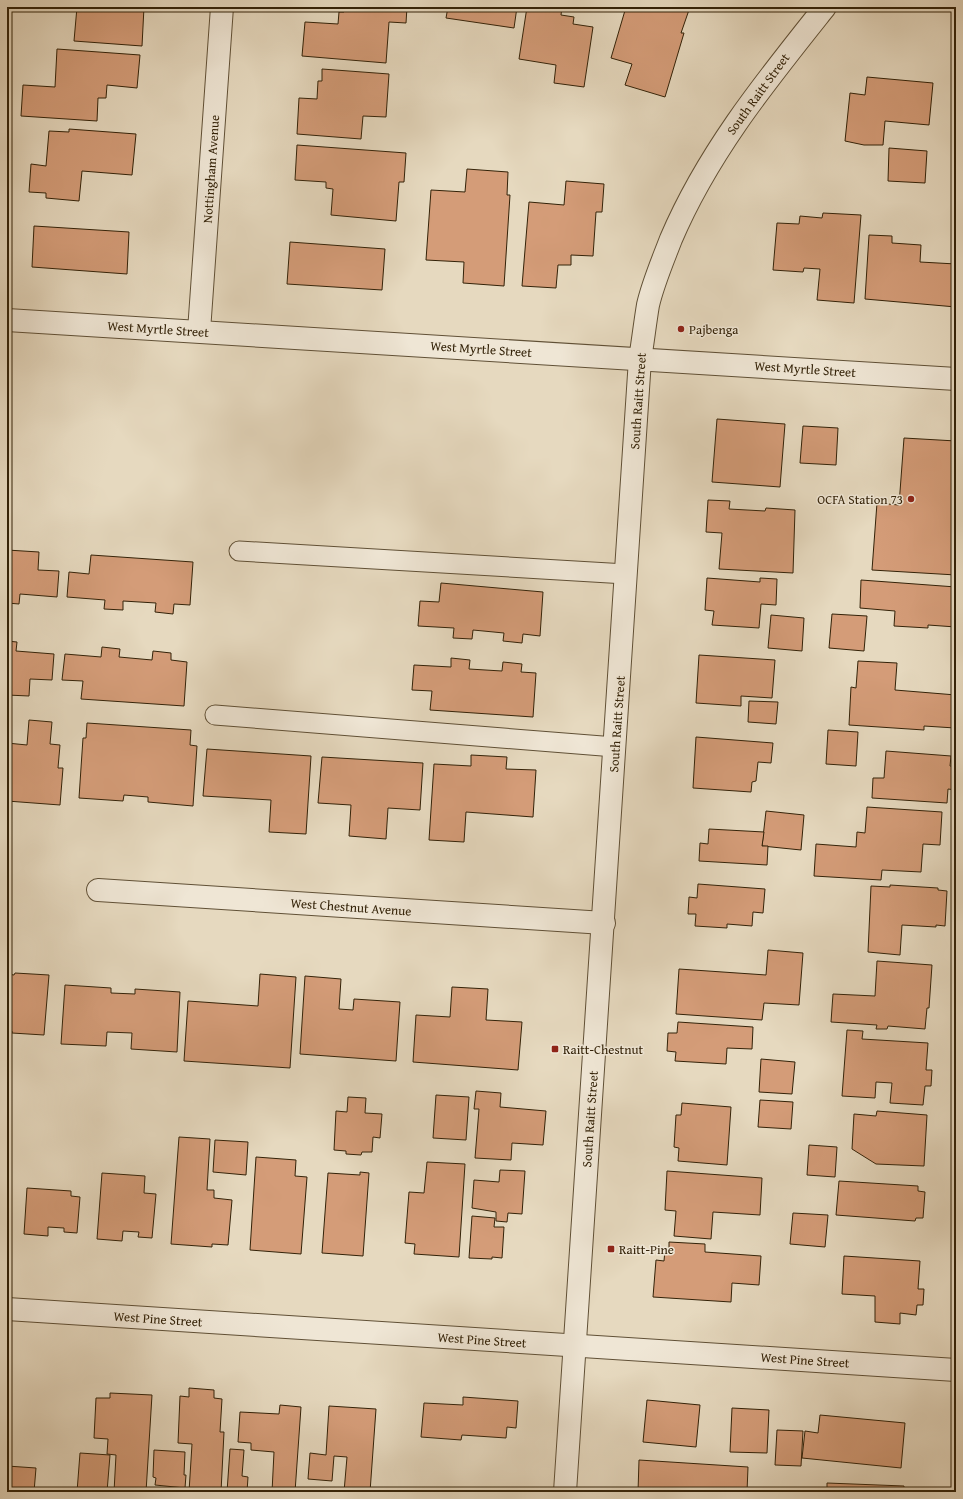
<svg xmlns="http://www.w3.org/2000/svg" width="963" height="1499" font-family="'Gentium Book Plus',serif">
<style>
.building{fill:#d49c78;stroke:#332208}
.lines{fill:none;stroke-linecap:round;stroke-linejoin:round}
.service-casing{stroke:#605036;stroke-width:21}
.minor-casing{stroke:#605036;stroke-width:24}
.tertiary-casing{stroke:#605036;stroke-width:24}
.service{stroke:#efe6d5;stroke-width:19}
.minor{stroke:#efe6d5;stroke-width:22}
.tertiary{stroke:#efe6d5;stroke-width:22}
.poi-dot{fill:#8f2418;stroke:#efe6d5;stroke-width:1.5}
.labels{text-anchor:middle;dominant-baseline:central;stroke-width:3;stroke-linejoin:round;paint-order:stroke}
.street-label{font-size:13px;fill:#332208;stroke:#efe6d5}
.poi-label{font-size:13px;fill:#332208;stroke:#efe6d5;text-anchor:start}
</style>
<rect width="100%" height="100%" fill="#e6d9bf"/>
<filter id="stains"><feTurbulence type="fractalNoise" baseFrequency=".005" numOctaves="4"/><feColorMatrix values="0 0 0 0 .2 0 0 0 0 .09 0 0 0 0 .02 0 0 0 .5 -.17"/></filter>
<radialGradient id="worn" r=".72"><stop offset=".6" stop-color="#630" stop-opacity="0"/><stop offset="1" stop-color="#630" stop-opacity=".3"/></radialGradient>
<!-- building -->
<g class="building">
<path d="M 75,7 L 144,7 L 142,46 L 74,41 L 77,7 Z"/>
<path d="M 344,7 L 407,7 L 406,23 L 389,22 L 386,63 L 302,56 L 305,22 L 338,24 L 339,12 L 344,12 Z"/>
<path d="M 448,7 L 517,7 L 514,28 L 446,18 Z"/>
<path d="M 527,7 L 562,7 L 561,15 L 574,17 L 573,24 L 593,27 L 584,87 L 554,83 L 556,65 L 519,59 Z"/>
<path d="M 626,7 L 641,7 L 649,10 L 650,7 L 690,7 L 681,33 L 684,33 L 665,97 L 625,85 L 632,64 L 611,58 Z"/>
<path d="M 57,49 L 140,55 L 137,88 L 107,85 L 106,98 L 98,98 L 97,121 L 21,116 L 23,85 L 55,87 Z"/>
<path d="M 322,69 L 389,74 L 386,117 L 363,116 L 361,139 L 297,134 L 299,98 L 317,99 L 318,81 L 322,81 Z"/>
<path d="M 867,77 L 933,83 L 929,125 L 885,121 L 883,145 L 864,145 L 845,141 L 850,93 L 865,95 Z"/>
<path d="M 69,129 L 136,134 L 132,175 L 82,171 L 79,201 L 46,198 L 46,193 L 29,192 L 31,164 L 46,166 L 49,131 L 69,132 Z"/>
<path d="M 297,145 L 406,153 L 404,182 L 399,182 L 396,221 L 331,215 L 333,189 L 326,188 L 326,182 L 295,180 Z"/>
<path d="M 889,148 L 927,151 L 925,183 L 888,181 Z"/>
<path d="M 467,169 L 508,172 L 507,195 L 510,195 L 504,286 L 463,283 L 464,262 L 426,260 L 431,190 L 465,192 Z"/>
<path d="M 566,181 L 604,184 L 602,212 L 596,212 L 593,256 L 571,255 L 571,265 L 558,265 L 556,288 L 522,286 L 529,202 L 564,205 Z"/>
<path d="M 823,213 L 861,215 L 854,303 L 817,300 L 820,269 L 804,268 L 803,272 L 773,270 L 777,223 L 799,224 L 800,216 L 822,218 Z"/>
<path d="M 34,226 L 129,232 L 127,274 L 32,267 Z"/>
<path d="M 869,235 L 892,236 L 892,243 L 921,245 L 920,262 L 956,264 L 956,307 L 865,299 Z"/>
<path d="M 290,242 L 385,249 L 382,290 L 287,284 Z"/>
<path d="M 717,419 L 785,424 L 780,487 L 712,482 Z"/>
<path d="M 803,426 L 838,428 L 836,465 L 800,463 Z"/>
<path d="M 904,438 L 956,441 L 956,575 L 872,570 L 877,503 L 899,505 Z"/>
<path d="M 708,500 L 730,501 L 729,509 L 765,511 L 766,508 L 795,510 L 793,573 L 719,569 L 722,533 L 706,532 Z"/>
<path d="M 7,550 L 39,552 L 38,570 L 59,571 L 57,597 L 20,594 L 19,604 L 7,603 Z"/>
<path d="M 91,555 L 193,562 L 190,605 L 174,604 L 173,614 L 155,612 L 156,603 L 123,601 L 123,610 L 104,609 L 105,600 L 67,597 L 69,572 L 89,574 Z"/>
<path d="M 707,578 L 760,582 L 760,578 L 777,579 L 776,605 L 761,604 L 759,628 L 712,625 L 714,611 L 705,610 Z"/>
<path d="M 861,580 L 956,587 L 956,627 L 928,625 L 928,628 L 894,626 L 895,611 L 860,608 Z"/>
<path d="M 441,583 L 543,592 L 540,636 L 523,634 L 522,643 L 503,641 L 504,633 L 473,630 L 472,639 L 453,638 L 454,628 L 418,626 L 420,601 L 439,602 Z"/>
<path d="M 832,614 L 867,616 L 864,651 L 829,648 Z"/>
<path d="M 771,615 L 804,618 L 802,651 L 768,648 Z"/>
<path d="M 7,641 L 17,642 L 16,651 L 54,654 L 52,680 L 30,679 L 29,696 L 7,695 Z"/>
<path d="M 102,647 L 120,649 L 119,657 L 152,660 L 153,651 L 171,653 L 171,660 L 187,662 L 184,706 L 81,699 L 83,681 L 62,680 L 65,654 L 101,657 Z"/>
<path d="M 699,655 L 775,660 L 772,698 L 741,696 L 741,706 L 696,703 Z"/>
<path d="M 451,658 L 470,660 L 469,669 L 502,671 L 503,662 L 522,664 L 521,672 L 536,673 L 533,717 L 430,710 L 432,691 L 412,690 L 414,665 L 451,667 Z"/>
<path d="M 858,661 L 897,663 L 895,690 L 956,695 L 955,728 L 924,726 L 924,730 L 849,725 L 851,687 L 856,688 Z"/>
<path d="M 749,701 L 778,702 L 776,724 L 748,722 Z"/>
<path d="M 29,720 L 52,722 L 50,744 L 60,745 L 58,768 L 63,768 L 60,805 L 7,801 L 7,743 L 27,745 Z"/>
<path d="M 87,723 L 191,730 L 190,745 L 197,746 L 193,806 L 148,802 L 148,797 L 124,795 L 123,801 L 79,798 L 83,738 L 86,738 Z"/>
<path d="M 828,730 L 858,732 L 856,766 L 826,764 Z"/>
<path d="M 696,737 L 773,743 L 771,763 L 758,762 L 756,781 L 752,782 L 751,792 L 693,788 Z"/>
<path d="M 207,749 L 311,756 L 306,834 L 269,832 L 271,800 L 203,796 Z"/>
<path d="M 886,751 L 951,756 L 950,766 L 956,767 L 956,790 L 948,789 L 947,803 L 872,798 L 873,778 L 884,778 Z"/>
<path d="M 471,755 L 507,757 L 506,769 L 536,770 L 533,817 L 466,812 L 464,842 L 429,840 L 434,764 L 471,766 Z"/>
<path d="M 322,757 L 423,763 L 420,810 L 388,808 L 386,839 L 349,836 L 351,805 L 318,803 Z"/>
<path d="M 867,807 L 942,812 L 940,845 L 923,844 L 921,872 L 882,870 L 881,880 L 814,876 L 816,844 L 856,847 L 857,832 L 865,833 Z"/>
<path d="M 766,811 L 804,815 L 801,850 L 762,846 Z"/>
<path d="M 709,829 L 764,832 L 762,846 L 768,846 L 767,865 L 699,861 L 700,843 L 708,844 Z"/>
<path d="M 698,884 L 765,889 L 763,913 L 753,912 L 752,926 L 727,924 L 727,928 L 695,926 L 696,914 L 688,914 L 689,897 L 697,898 Z"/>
<path d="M 890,885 L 938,888 L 938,890 L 947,891 L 945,926 L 936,925 L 936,927 L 902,925 L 900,955 L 868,952 L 871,886 L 890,887 Z"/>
<path d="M 768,950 L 803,953 L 799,1005 L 764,1003 L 762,1020 L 676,1014 L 679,969 L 766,975 Z"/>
<path d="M 877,961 L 932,965 L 929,1008 L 927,1008 L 925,1029 L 888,1026 L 887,1029 L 876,1029 L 877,1025 L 831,1022 L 833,994 L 875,996 Z"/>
<path d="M 15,973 L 49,975 L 44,1035 L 12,1033 L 12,1031 L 7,1030 L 7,974 L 14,975 Z"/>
<path d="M 260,974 L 296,977 L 290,1068 L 184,1061 L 188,1001 L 258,1006 Z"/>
<path d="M 305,976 L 341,979 L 339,1009 L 353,1010 L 354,999 L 400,1002 L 396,1061 L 300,1054 Z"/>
<path d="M 65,985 L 111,988 L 111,993 L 135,994 L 135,989 L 180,992 L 177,1052 L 131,1049 L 132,1033 L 107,1032 L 106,1046 L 61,1044 Z"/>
<path d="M 452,987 L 488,989 L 486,1020 L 522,1022 L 518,1070 L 413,1062 L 416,1015 L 450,1017 Z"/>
<path d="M 678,1022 L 753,1027 L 752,1049 L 727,1048 L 726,1064 L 675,1061 L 676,1052 L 667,1051 L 668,1033 L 677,1033 Z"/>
<path d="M 847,1030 L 863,1031 L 862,1039 L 928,1043 L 926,1070 L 932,1070 L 931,1086 L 925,1086 L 923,1105 L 890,1103 L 892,1083 L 876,1082 L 875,1098 L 842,1096 Z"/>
<path d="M 761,1059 L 795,1062 L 792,1094 L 759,1092 Z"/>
<path d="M 476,1091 L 501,1093 L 500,1107 L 546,1111 L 543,1145 L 512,1143 L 511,1160 L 475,1158 L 479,1109 L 474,1109 Z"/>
<path d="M 436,1095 L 469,1097 L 466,1140 L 433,1138 Z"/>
<path d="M 348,1097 L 366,1098 L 365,1113 L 382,1114 L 380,1138 L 373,1137 L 372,1152 L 362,1152 L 361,1155 L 346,1154 L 346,1151 L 334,1150 L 336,1111 L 347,1112 Z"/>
<path d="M 760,1100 L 793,1102 L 791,1129 L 758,1127 Z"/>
<path d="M 682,1103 L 731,1107 L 727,1165 L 678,1161 L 679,1148 L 674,1147 L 676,1115 L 681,1115 Z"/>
<path d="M 877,1111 L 927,1115 L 924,1166 L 876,1164 L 852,1149 L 854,1114 L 876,1116 Z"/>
<path d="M 179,1137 L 210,1139 L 207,1190 L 214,1190 L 214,1198 L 232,1200 L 228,1245 L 212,1244 L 212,1247 L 171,1244 Z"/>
<path d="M 215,1140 L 248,1142 L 246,1175 L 213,1172 Z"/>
<path d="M 809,1145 L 837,1147 L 835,1177 L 807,1175 Z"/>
<path d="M 256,1157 L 296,1160 L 295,1176 L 307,1177 L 301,1254 L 250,1250 Z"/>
<path d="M 427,1162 L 465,1164 L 459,1257 L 414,1254 L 415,1244 L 405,1243 L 409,1192 L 424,1193 Z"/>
<path d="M 500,1170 L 525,1171 L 522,1214 L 508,1213 L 507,1222 L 496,1221 L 496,1212 L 472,1208 L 474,1180 L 499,1182 Z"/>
<path d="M 667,1171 L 762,1178 L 760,1215 L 713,1212 L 711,1239 L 674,1236 L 676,1211 L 665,1210 Z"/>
<path d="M 360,1172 L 369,1173 L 363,1256 L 322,1253 L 328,1173 L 360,1175 Z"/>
<path d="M 102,1173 L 145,1176 L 144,1193 L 156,1194 L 152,1238 L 138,1237 L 139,1232 L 123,1231 L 122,1241 L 97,1239 Z"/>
<path d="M 839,1181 L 918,1186 L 918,1191 L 925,1192 L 923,1218 L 916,1218 L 915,1221 L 836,1215 Z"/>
<path d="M 27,1188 L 71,1191 L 71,1196 L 80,1197 L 77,1233 L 64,1232 L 64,1228 L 48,1227 L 48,1236 L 24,1234 Z"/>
<path d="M 793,1213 L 828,1215 L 825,1247 L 790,1244 Z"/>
<path d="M 472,1216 L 495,1218 L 494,1227 L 504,1227 L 502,1258 L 492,1257 L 492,1259 L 469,1258 Z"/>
<path d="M 669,1242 L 705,1244 L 705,1252 L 761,1256 L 759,1285 L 732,1283 L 731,1302 L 653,1297 L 656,1260 L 664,1261 L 665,1250 L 669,1250 Z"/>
<path d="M 844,1256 L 920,1261 L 918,1289 L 924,1289 L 923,1305 L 917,1305 L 916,1315 L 900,1313 L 900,1324 L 875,1322 L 875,1296 L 842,1294 Z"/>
<path d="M 189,1388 L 214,1390 L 214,1398 L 222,1399 L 220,1432 L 224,1432 L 221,1492 L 189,1492 L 192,1444 L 178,1443 L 180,1396 L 189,1397 Z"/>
<path d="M 110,1393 L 152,1395 L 146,1492 L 114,1492 L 116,1455 L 107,1454 L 108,1439 L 94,1438 L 96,1398 L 110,1398 Z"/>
<path d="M 463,1397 L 518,1401 L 516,1428 L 507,1427 L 506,1438 L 462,1435 L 461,1440 L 421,1437 L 424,1403 L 463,1405 Z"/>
<path d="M 647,1400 L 700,1405 L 696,1447 L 643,1442 Z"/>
<path d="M 280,1405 L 301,1407 L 295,1492 L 272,1492 L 274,1452 L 251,1450 L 251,1443 L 238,1442 L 240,1412 L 279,1414 Z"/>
<path d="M 329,1406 L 376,1409 L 370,1492 L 344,1492 L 347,1457 L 334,1456 L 332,1481 L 308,1479 L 310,1453 L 326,1455 Z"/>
<path d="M 732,1408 L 769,1410 L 767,1453 L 730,1452 Z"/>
<path d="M 820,1415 L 905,1423 L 901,1468 L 802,1458 L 805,1431 L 818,1433 Z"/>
<path d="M 777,1430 L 803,1431 L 801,1466 L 775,1465 Z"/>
<path d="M 230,1449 L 244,1450 L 242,1476 L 248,1477 L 247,1492 L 227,1492 Z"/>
<path d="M 154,1450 L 185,1452 L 184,1475 L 186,1475 L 185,1488 L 155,1485 L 156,1478 L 153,1477 Z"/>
<path d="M 80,1453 L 110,1455 L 107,1492 L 77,1492 Z"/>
<path d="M 639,1460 L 748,1467 L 747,1492 L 638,1492 Z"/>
<path d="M 7,1466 L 36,1468 L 34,1492 L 7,1492 Z"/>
<path d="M 827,1483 L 904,1486 L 904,1492 L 827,1492 Z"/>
</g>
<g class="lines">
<!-- service casing -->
<g class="service-casing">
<g id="service">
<path d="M 239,551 L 626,574"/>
<path d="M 215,715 L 615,747"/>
</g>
</g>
<!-- minor casing -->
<g class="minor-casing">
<g id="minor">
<path d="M 7,320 L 956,379"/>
<path d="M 199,331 L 222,7"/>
<path d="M 98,890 L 604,923"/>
<path d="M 7,1309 L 956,1370"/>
</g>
</g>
<!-- tertiary casing -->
<g class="tertiary-casing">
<path id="tertiary" d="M 565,1492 L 640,359 C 643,341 645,323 648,305 C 653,283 663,260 671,239 C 708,152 766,81 825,7"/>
</g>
<!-- service -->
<use href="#service" class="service"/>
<!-- minor -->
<use href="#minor" class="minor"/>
<!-- tertiary -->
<use href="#tertiary" class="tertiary"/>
</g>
<!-- markers -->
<g class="poi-dot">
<circle cx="681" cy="329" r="4"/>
<circle cx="911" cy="499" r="4"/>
<rect x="551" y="1045" width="8" height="8" rx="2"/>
<rect x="607" y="1245" width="8" height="8" rx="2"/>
</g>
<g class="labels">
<!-- street labels -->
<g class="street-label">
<text transform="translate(758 94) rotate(-54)">South Raitt Street</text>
<text transform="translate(211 169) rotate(-86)">Nottingham Avenue</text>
<text transform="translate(158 329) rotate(4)">West Myrtle Street</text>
<text transform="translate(481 349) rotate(4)">West Myrtle Street</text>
<text transform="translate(805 369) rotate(4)">West Myrtle Street</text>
<text transform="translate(638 401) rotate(-86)">South Raitt Street</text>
<text transform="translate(617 724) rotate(-86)">South Raitt Street</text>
<text transform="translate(351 907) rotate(4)">West Chestnut Avenue</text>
<text transform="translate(590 1119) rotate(-86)">South Raitt Street</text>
<text transform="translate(158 1319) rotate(4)">West Pine Street</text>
<text transform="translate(482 1340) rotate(4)">West Pine Street</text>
<text transform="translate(805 1360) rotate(4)">West Pine Street</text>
</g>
<!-- poi labels -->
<g class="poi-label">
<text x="689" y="329">Pajbenga</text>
<text x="903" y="499" text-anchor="end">OCFA Station 73</text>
<text x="563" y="1049">Raitt-Chestnut</text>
<text x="619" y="1249">Raitt-Pine</text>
</g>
</g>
<!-- margin -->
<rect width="963" height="1499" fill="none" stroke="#e6d9bf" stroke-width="24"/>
<rect x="8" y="8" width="947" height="1483" fill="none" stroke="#332208" stroke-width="2"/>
<rect x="12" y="12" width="939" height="1475" fill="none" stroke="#332208"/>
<rect width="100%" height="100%" filter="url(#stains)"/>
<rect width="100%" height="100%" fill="url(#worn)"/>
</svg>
